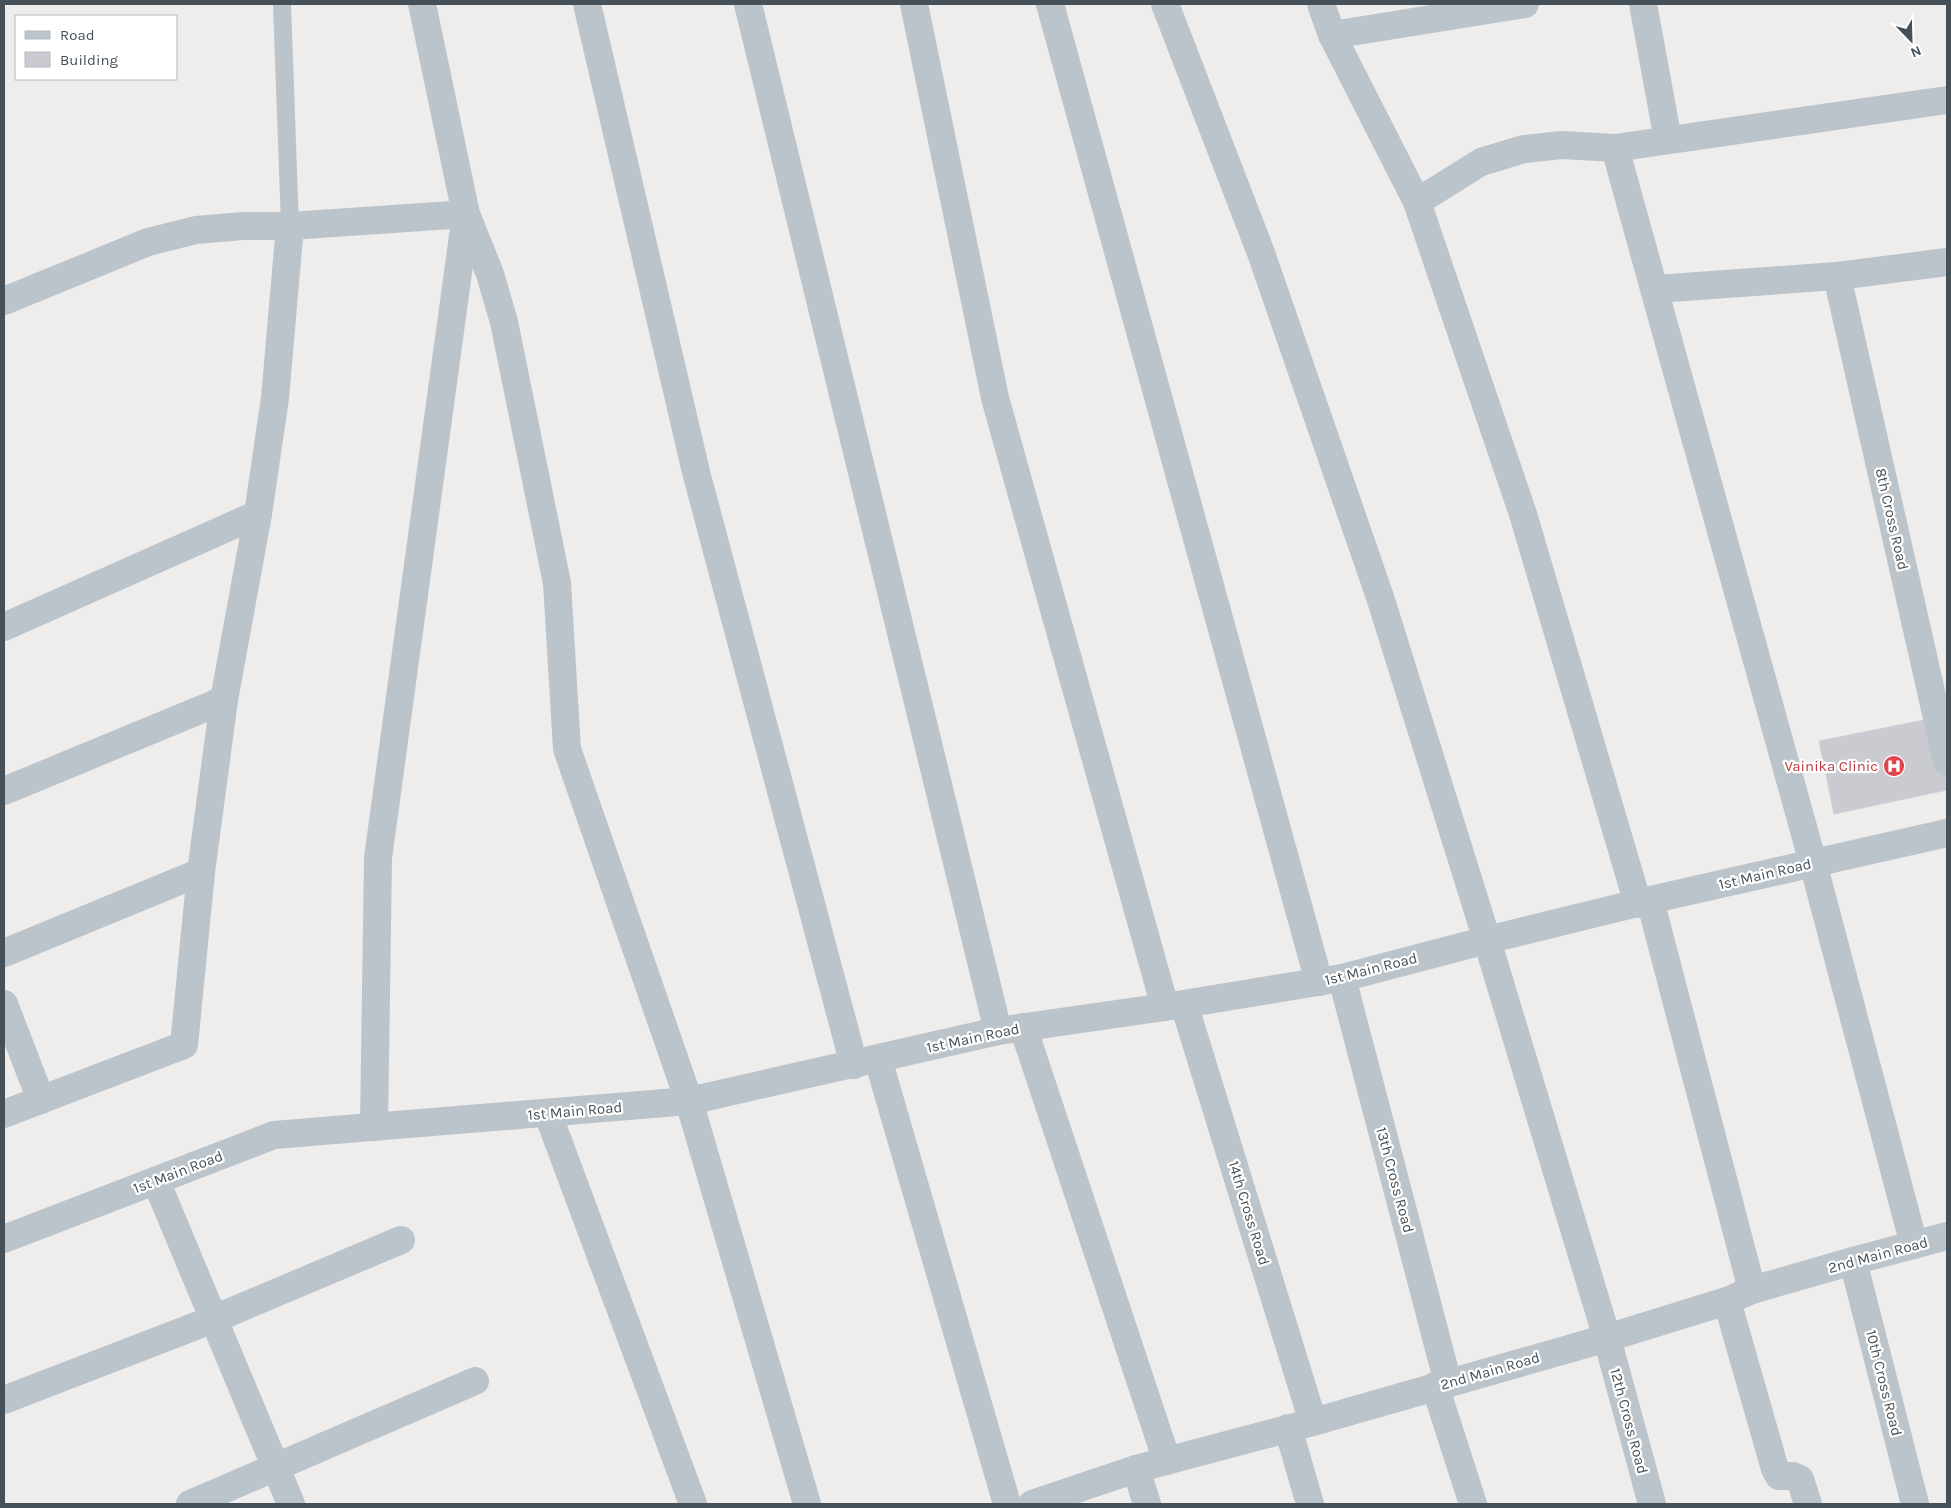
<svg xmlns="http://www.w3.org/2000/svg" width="1951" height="1508" font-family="Karla,sans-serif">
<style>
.building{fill:#cacbd1;stroke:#d0d2d8}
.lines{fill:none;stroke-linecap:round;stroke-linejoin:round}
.lane{stroke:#bbc4cb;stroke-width:18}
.street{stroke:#bbc4cb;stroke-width:28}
.labels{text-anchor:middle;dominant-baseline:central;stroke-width:4.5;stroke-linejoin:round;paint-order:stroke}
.street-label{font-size:15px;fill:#465058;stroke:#fff}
.health-label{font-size:15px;fill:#be3a42;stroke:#fff;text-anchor:end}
</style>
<rect width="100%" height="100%" fill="#efecec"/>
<!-- building -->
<path class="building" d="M 1934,718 L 1947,783 L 1947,790 L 1834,814 L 1819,741 Z"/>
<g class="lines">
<!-- lane -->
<path class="lane" d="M 282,4 L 290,226"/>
<!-- street -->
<g class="street">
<path d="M 587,4 L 696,472 L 854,1065"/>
<path d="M 748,4 L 998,1031"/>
<path d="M 914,4 L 995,398 L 1165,1007"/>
<path d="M 1050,4 L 1319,982"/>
<path d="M 1165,4 L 1261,253 L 1380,597 L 1487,940 L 1607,1338 L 1652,1504"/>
<path d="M 1321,4 L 1332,35 L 1417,202 L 1523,514 L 1638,904"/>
<path d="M 1643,4 L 1668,140"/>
<path d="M 1332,35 L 1525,4"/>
<path d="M 1615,148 L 1813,863 L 1914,1245"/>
<path d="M 1417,202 L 1481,162 L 1524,149 L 1562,145 L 1615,148 L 1947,100"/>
<path d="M 1837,276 L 1947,762"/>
<path d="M 1656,289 L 1837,276 L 1947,262"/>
<path d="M 4,301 L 148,242 L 196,230 L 243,226 L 290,226 L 466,214 L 490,274 L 504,322 L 557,583 L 567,749 L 689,1101 L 807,1504"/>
<path d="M 4,627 L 258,514"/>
<path d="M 4,791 L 224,700"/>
<path d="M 1650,900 L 1752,1290"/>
<path d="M 4,953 L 201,872"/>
<path d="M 1342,978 L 1448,1383"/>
<path d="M 4,1004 L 41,1100"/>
<path d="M 1184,1004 L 1313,1422"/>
<path d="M 1023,1027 L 1167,1461"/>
<path d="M 878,1059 L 1007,1504"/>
<path d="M 4,1114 L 184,1045 L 201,872 L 224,700 L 258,514 L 275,398 L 290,226"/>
<path d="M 548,1114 L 693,1504"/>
<path d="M 374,1127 L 378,858 L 466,214 L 422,4"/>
<path d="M 156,1181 L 291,1504"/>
<path d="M 4,1239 L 274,1135 L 689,1101 L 998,1031 L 1165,1007 L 1342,978 L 1487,940 L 1650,900 L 1947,833"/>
<path d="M 1853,1261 L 1915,1504"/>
<path d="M 1727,1301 L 1775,1469 L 1779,1476 L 1793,1476 L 1800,1479 L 1808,1504"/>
<path d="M 1435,1386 L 1473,1504"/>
<path d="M 4,1400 L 214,1319 L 401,1240"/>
<path d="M 1288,1428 L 1310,1504"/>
<path d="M 1136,1469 L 1147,1504"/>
<path d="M 190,1504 L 475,1381"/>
<path d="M 1032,1504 L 1136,1469 L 1313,1422 L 1607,1338 L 1727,1301 L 1752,1290 L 1853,1261 L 1947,1236"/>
</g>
</g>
<!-- icons -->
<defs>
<g id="hospital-disc" transform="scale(1.125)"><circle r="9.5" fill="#e0444e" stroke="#fff"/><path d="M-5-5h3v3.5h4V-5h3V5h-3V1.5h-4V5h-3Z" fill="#fff"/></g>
</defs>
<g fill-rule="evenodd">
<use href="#hospital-disc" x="1894" y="766"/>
</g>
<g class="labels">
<!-- street labels -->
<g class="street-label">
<text transform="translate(1892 519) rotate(77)">8th Cross Road</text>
<text transform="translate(1765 874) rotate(-13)">1st Main Road</text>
<text transform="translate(1371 969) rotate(-14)">1st Main Road</text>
<text transform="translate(973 1038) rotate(-12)">1st Main Road</text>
<text transform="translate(575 1111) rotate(-5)">1st Main Road</text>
<text transform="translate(178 1172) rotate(-21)">1st Main Road</text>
<text transform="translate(1395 1180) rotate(75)">13th Cross Road</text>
<text transform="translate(1249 1213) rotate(73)">14th Cross Road</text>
<text transform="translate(1878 1255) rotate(-15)">2nd Main Road</text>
<text transform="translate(1490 1371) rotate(-16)">2nd Main Road</text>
<text transform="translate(1884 1383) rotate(76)">10th Cross Road</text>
<text transform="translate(1629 1421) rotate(75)">12th Cross Road</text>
</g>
<!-- health labels -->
<g class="health-label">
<text x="1878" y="766">Vainika Clinic</text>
</g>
</g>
<!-- border -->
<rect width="1951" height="1508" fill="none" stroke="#465058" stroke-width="10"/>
<!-- legend -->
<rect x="15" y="15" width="162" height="65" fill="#ffffff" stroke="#b5b9bc"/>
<rect x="25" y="31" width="25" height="8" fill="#bbc4cb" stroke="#b5b9bc"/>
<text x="60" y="40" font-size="15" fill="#465058">Road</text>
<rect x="25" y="52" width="25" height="15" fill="#cacbd1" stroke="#b5b9bc"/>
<text x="60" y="65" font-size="15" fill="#465058">Building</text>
<!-- north arrow -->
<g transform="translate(1911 40) rotate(157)" stroke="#ffffff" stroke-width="4" paint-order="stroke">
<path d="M0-4L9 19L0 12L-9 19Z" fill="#465058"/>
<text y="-8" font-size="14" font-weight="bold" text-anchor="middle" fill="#465058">N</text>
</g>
</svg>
